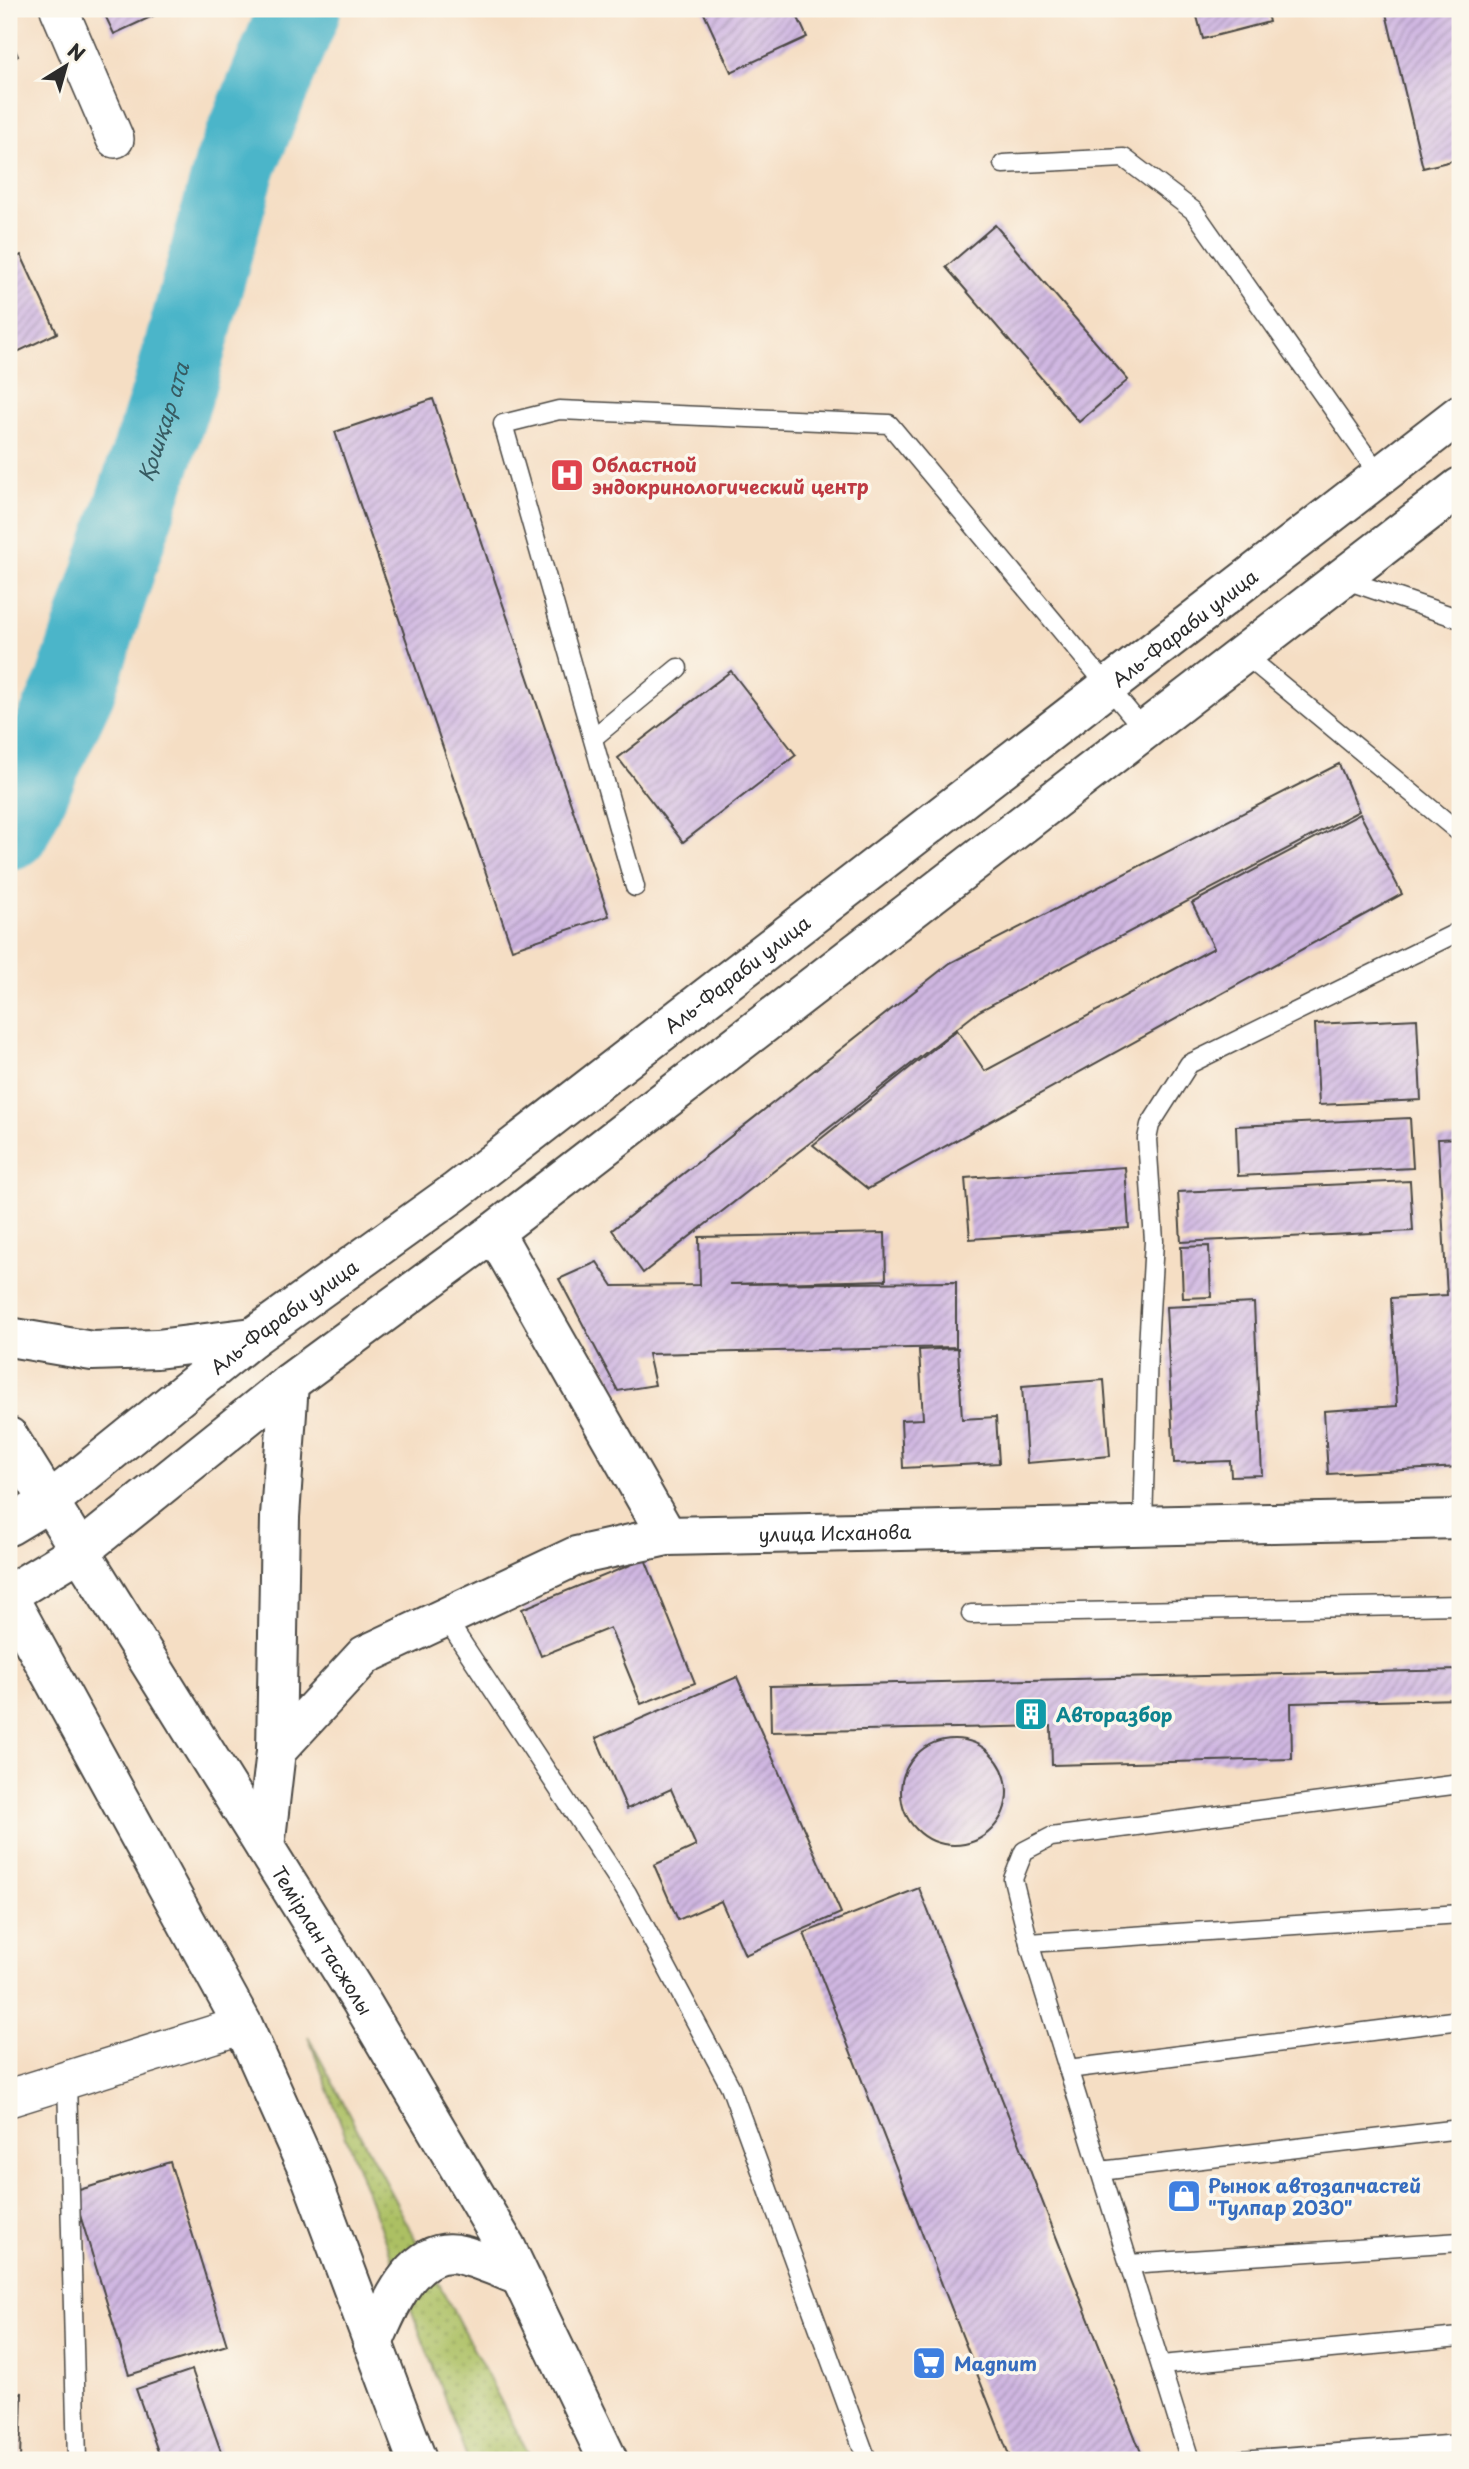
<svg xmlns="http://www.w3.org/2000/svg" width="1469" height="2469" font-family="'Playpen Sans',sans-serif">
<style>
.grass{fill:url(#grass-dots);stroke:#6c7648;stroke-width:2}
.lines{fill:none;stroke-linecap:round;stroke-linejoin:round}
.river{stroke:#4cb5c9;stroke-width:82}
.building{fill:url(#building-hatch)}
.lane-casing{stroke:#494642;stroke-width:21}
.street-casing{stroke:#494642;stroke-width:40}
.secondary-casing{stroke:#494642;stroke-width:42}
.primary-casing{stroke:#494642;stroke-width:42}
.lane{stroke:#fff;stroke-width:18}
.street{stroke:#fff;stroke-width:37}
.secondary{stroke:#fff;stroke-width:38}
.primary{stroke:#fff;stroke-width:38}
.labels{text-anchor:middle;dominant-baseline:central;stroke-width:7;stroke-linejoin:round;paint-order:stroke}
.health-label{font-size:19px;font-weight:bold;fill:#be3a42;stroke:#fbf7ec;text-anchor:start}
.street-label{font-size:19px;fill:#2b2b2b;stroke:#fbf7ec}
.culture-label{font-size:19px;font-weight:bold;fill:#0d838f;stroke:#fbf7ec;text-anchor:start}
.shop-label{font-size:19px;font-weight:bold;fill:#366cbe;stroke:#fbf7ec;text-anchor:start}
.water-label{font-size:21px;font-style:italic;fill:#375b62;stroke:#fbf7ec}
</style>
<defs>
<pattern id="grass-dots" width="8" height="8" patternUnits="userSpaceOnUse" patternTransform="scale(1.75)"><rect width="8" height="8" fill="#acc064"/><path d="M2 2h.1M6 6h.1" fill="none" stroke="#8c9c53" stroke-width="1.8" stroke-linecap="round"/></pattern>
<pattern id="building-hatch" width="6" height="6" patternUnits="userSpaceOnUse" patternTransform="scale(1.75)"><rect width="6" height="6" fill="#d0b7e2"/><path d="M-1 1l2-2M0 6l6-6M5 7l2-2" fill="none" stroke="#a995b7"/></pattern>
</defs>
<rect width="100%" height="100%" fill="#fbf7ec"/>
<filter id="ink" filterUnits="userSpaceOnUse"><feTurbulence type="fractalNoise" baseFrequency=".0143" numOctaves="2"/><feDisplacementMap in="SourceGraphic" scale="14" xChannelSelector="R" yChannelSelector="G"/><feConvolveMatrix kernelMatrix="1 2 1 2 8 2 1 2 1" color-interpolation-filters="sRGB"/></filter>
<filter id="wash" filterUnits="userSpaceOnUse"><feTurbulence type="fractalNoise" baseFrequency=".00686" numOctaves="4" result="noise"/><feDisplacementMap in="SourceGraphic" scale="28" xChannelSelector="R" yChannelSelector="G"/><feGaussianBlur stdDeviation="1.57" result="paint"/><feColorMatrix in="noise" values="0 0 0 0 0 0 0 0 0 0 0 0 0 0 0 0 0 1.4 0 .05"/><feComposite in="paint" operator="in"/></filter>
<g filter="url(#wash)">
<rect width="100%" height="100%" fill="#f5dec4"/>
<!-- grass -->
<path class="grass" d="M 308,2036 L 532,2460 L 468,2460 Z"/>
<g class="lines">
<!-- river -->
<path class="river" id="s1" d="M 9,829 L 75,688 L 172,395 L 235,166 L 300,9"/>
</g>
<g id="blocks">
<!-- building -->
<g class="building">
<path d="M 102,9 L 168,9 L 114,34 Z"/>
<path d="M 702,9 L 794,9 L 807,37 L 731,72 Z"/>
<path d="M 1195,9 L 1266,9 L 1269,22 L 1203,39 Z"/>
<path d="M 1385,9 L 1460,9 L 1460,159 L 1423,168 Z"/>
<path d="M 9,36 L 18,56 L 9,61 Z"/>
<path d="M 995,225 L 1128,380 L 1079,422 L 946,267 Z"/>
<path d="M 21,255 L 57,333 L 9,356 L 9,261 Z"/>
<path d="M 433,399 L 609,916 L 512,949 L 335,432 Z"/>
<path d="M 731,671 L 796,755 L 683,842 L 618,758 Z"/>
<path d="M 1339,764 L 1359,811 L 979,1011 L 643,1273 L 612,1230 L 950,963 Z"/>
<path d="M 1360,814 L 1402,894 L 868,1189 L 813,1145 L 957,1030 L 985,1071 L 1214,948 L 1192,903 Z"/>
<path d="M 1417,1019 L 1421,1100 L 1319,1105 L 1315,1024 Z"/>
<path d="M 1410,1118 L 1413,1168 L 1238,1176 L 1236,1126 Z"/>
<path d="M 1460,1138 L 1460,1467 L 1328,1474 L 1324,1411 L 1397,1406 L 1391,1298 L 1447,1295 L 1438,1139 Z"/>
<path d="M 1125,1167 L 1129,1228 L 970,1239 L 965,1178 Z"/>
<path d="M 1410,1181 L 1413,1231 L 1181,1242 L 1178,1192 Z"/>
<path d="M 885,1233 L 886,1280 L 730,1284 L 956,1282 L 956,1347 L 648,1354 L 655,1385 L 618,1391 L 559,1279 L 597,1262 L 613,1286 L 700,1285 L 699,1237 Z"/>
<path d="M 1209,1246 L 1211,1297 L 1183,1298 L 1181,1247 Z"/>
<path d="M 1254,1303 L 1262,1475 L 1231,1476 L 1230,1461 L 1174,1463 L 1166,1307 Z"/>
<path d="M 958,1348 L 962,1419 L 996,1417 L 999,1463 L 903,1468 L 901,1420 L 923,1419 L 919,1350 Z"/>
<path d="M 1104,1380 L 1110,1456 L 1027,1463 L 1022,1386 Z"/>
<path d="M 645,1559 L 695,1683 L 641,1704 L 610,1628 L 541,1656 L 522,1609 Z"/>
<path d="M 1460,1670 L 1460,1699 L 1291,1703 L 1292,1759 L 1052,1765 L 1051,1726 L 771,1732 L 770,1686 Z"/>
<path d="M 737,1677 L 841,1913 L 745,1955 L 721,1901 L 678,1920 L 654,1865 L 696,1846 L 671,1789 L 627,1809 L 596,1738 Z"/>
<circle cx="954" cy="1792" r="53"/>
<path d="M 919,1888 L 1144,2460 L 1011,2460 L 804,1933 Z"/>
<path d="M 170,2162 L 227,2345 L 129,2375 L 73,2192 Z"/>
<path d="M 192,2370 L 224,2460 L 161,2460 L 136,2389 Z"/>
<path d="M 9,2392 L 22,2393 L 20,2460 L 9,2460 Z"/>
</g>
</g>
</g>
<g filter="url(#ink)">
<use href="#blocks" fill-opacity="0" stroke="#494642" stroke-width="2"/>
<g class="lines">
<!-- lane casing -->
<g class="lane-casing">
<g id="lane">
<path d="M 1003,164 L 1124,158 L 1194,211 L 1380,476"/>
<path d="M 1343,579 L 1460,619"/>
<path d="M 1244,654 L 1460,833"/>
<path d="M 593,738 L 678,668"/>
<path d="M 635,887 L 503,424 L 559,410 L 889,424 L 1145,731"/>
<path d="M 1143,1525 L 1148,1348 L 1154,1241 L 1147,1139 L 1150,1125 L 1189,1064 L 1460,931"/>
<path d="M 971,1614 L 1460,1605"/>
<path d="M 445,1617 L 627,1893 L 730,2086 L 867,2460"/>
<path d="M 1029,1943 L 1460,1914"/>
<path d="M 1068,2069 L 1460,2020"/>
<path d="M 67,2080 L 77,2460"/>
<path d="M 1100,2171 L 1460,2129"/>
<path d="M 1129,2264 L 1460,2242"/>
<path d="M 1161,2365 L 1460,2337"/>
<path d="M 1190,2460 L 1029,1943 L 1013,1879 L 1024,1851 L 1051,1837 L 1460,1784"/>
<path d="M 1240,2460 L 1460,2444"/>
</g>
</g>
<!-- street casing -->
<g class="street-casing">
<g id="street">
<path d="M 59,9 L 115,139"/>
<path d="M 9,2098 L 243,2025"/>
</g>
</g>
<!-- secondary casing -->
<g class="secondary-casing">
<g id="secondary">
<path d="M 494,1232 L 667,1536"/>
<path id="s2" d="M 276,1751 L 365,1655 L 576,1556 L 667,1536 L 1460,1519"/>
</g>
</g>
<!-- primary casing -->
<g class="primary-casing">
<g id="primary">
<path d="M 9,1337 L 92,1351 L 157,1349 L 253,1337"/>
<path id="s3" d="M 9,1437 L 362,2003 L 506,2247 L 608,2460"/>
<path id="s4" d="M 9,1526 L 49,1502 L 253,1337 L 455,1192 L 1460,414"/>
<path d="M 9,1594 L 80,1551 L 289,1383 L 494,1232 L 1460,487"/>
<path d="M 9,1598 L 243,2025 L 311,2177 L 417,2460"/>
<path d="M 265,1847 L 276,1751 L 280,1517 L 289,1383"/>
<path d="M 373,2343 C 389,2308 413,2242 462,2255 C 482,2260 501,2269 519,2276"/>
</g>
</g>
<!-- lane -->
<use href="#lane" class="lane"/>
<!-- street -->
<use href="#street" class="street"/>
<!-- secondary -->
<use href="#secondary" class="secondary"/>
<!-- primary -->
<use href="#primary" class="primary"/>
</g>
</g>
<!-- icons -->
<defs>
<g id="hospital-square" transform="scale(1.75)"><rect x="-9" y="-9" width="18" height="18" rx="4" fill="#e0444e" stroke="#fbf7ec"/><path d="M-5-5h3v3.5h4V-5h3V5h-3V1.5h-4V5h-3Z" fill="#fff"/></g>
<g id="building-square" transform="scale(1.75)"><rect x="-9" y="-9" width="18" height="18" rx="4" fill="#0f9aa8" stroke="#fbf7ec"/><path d="M-4-6H4V6H1V3H-1V6H-4ZM-2.5-4.3h1.7v1.8h-1.7ZM.8-4.3h1.7v1.8H.8ZM-2.5-1h1.7V.8h-1.7ZM.8-1h1.7V.8H.8Z" fill="#fff"/></g>
<g id="shop-square" transform="scale(1.75)"><rect x="-9" y="-9" width="18" height="18" rx="4" fill="#3f7fe0" stroke="#fbf7ec"/><path d="M-5-2.5h2.3a2.7 3.5 0 0 1 5.4 0H5L5.5 6h-11ZM-1.5-2.5h3a1.5 2.3 0 0 0-3 0Z" fill="#fff"/></g>
<g id="supermarket-square" transform="scale(1.75)"><rect x="-9" y="-9" width="18" height="18" rx="4" fill="#3f7fe0" stroke="#fbf7ec"/><path d="M-6-5.5h2.5l.6 2H6L4.5 2H-2.5L-4.4-4H-6ZM-1.5 3.2a1.3 1.3 0 1 0 .1 0ZM3 3.2a1.3 1.3 0 1 0 .1 0Z" fill="#fff"/></g>
</defs>
<g fill-rule="evenodd">
<use href="#hospital-square" x="567" y="475"/>
<use href="#building-square" x="1031" y="1714"/>
<use href="#shop-square" x="1184" y="2196"/>
<use href="#supermarket-square" x="929" y="2363"/>
</g>
<g class="labels">
<!-- health labels -->
<g class="health-label">
<text x="592" y="464">Областной<tspan x="592" dy="22">эндокринологический центр</tspan></text>
</g>
<!-- street labels -->
<g class="street-label">
<text stroke="none"><textPath href="#s4" startOffset="1480">Аль-Фараби улица</textPath></text>
<text stroke="none"><textPath href="#s4" startOffset="914">Аль-Фараби улица</textPath></text>
<text stroke="none"><textPath href="#s4" startOffset="346">Аль-Фараби улица</textPath></text>
<text stroke="none"><textPath href="#s2" startOffset="625">улица Исханова</textPath></text>
<text stroke="none"><textPath href="#s3" startOffset="593">Темірлан тасжолы</textPath></text>
</g>
<!-- culture labels -->
<g class="culture-label">
<text x="1056" y="1714">Авторазбор</text>
</g>
<!-- shop labels -->
<g class="shop-label">
<text x="1208" y="2185">Рынок автозапчастей<tspan x="1208" dy="22">"Тулпар 2030"</tspan></text>
<text x="954" y="2363">Magnum</text>
</g>
<!-- water labels -->
<g class="water-label">
<text stroke="none"><textPath href="#s1" startOffset="436">Қошқар ата</textPath></text>
</g>
</g>
<!-- margin -->
<rect width="1469" height="2469" fill="none" stroke="#fbf7ec" stroke-width="35"/>
<!-- north arrow -->
<g transform="translate(66 66) rotate(37)" stroke="#fbf7ec" stroke-width="5" paint-order="stroke">
<path d="M0-5L12 26L0 18L-12 26Z" fill="#2b2b2b"/>
<text y="-10" font-size="19" font-weight="bold" text-anchor="middle" fill="#2b2b2b">N</text>
</g>
</svg>
